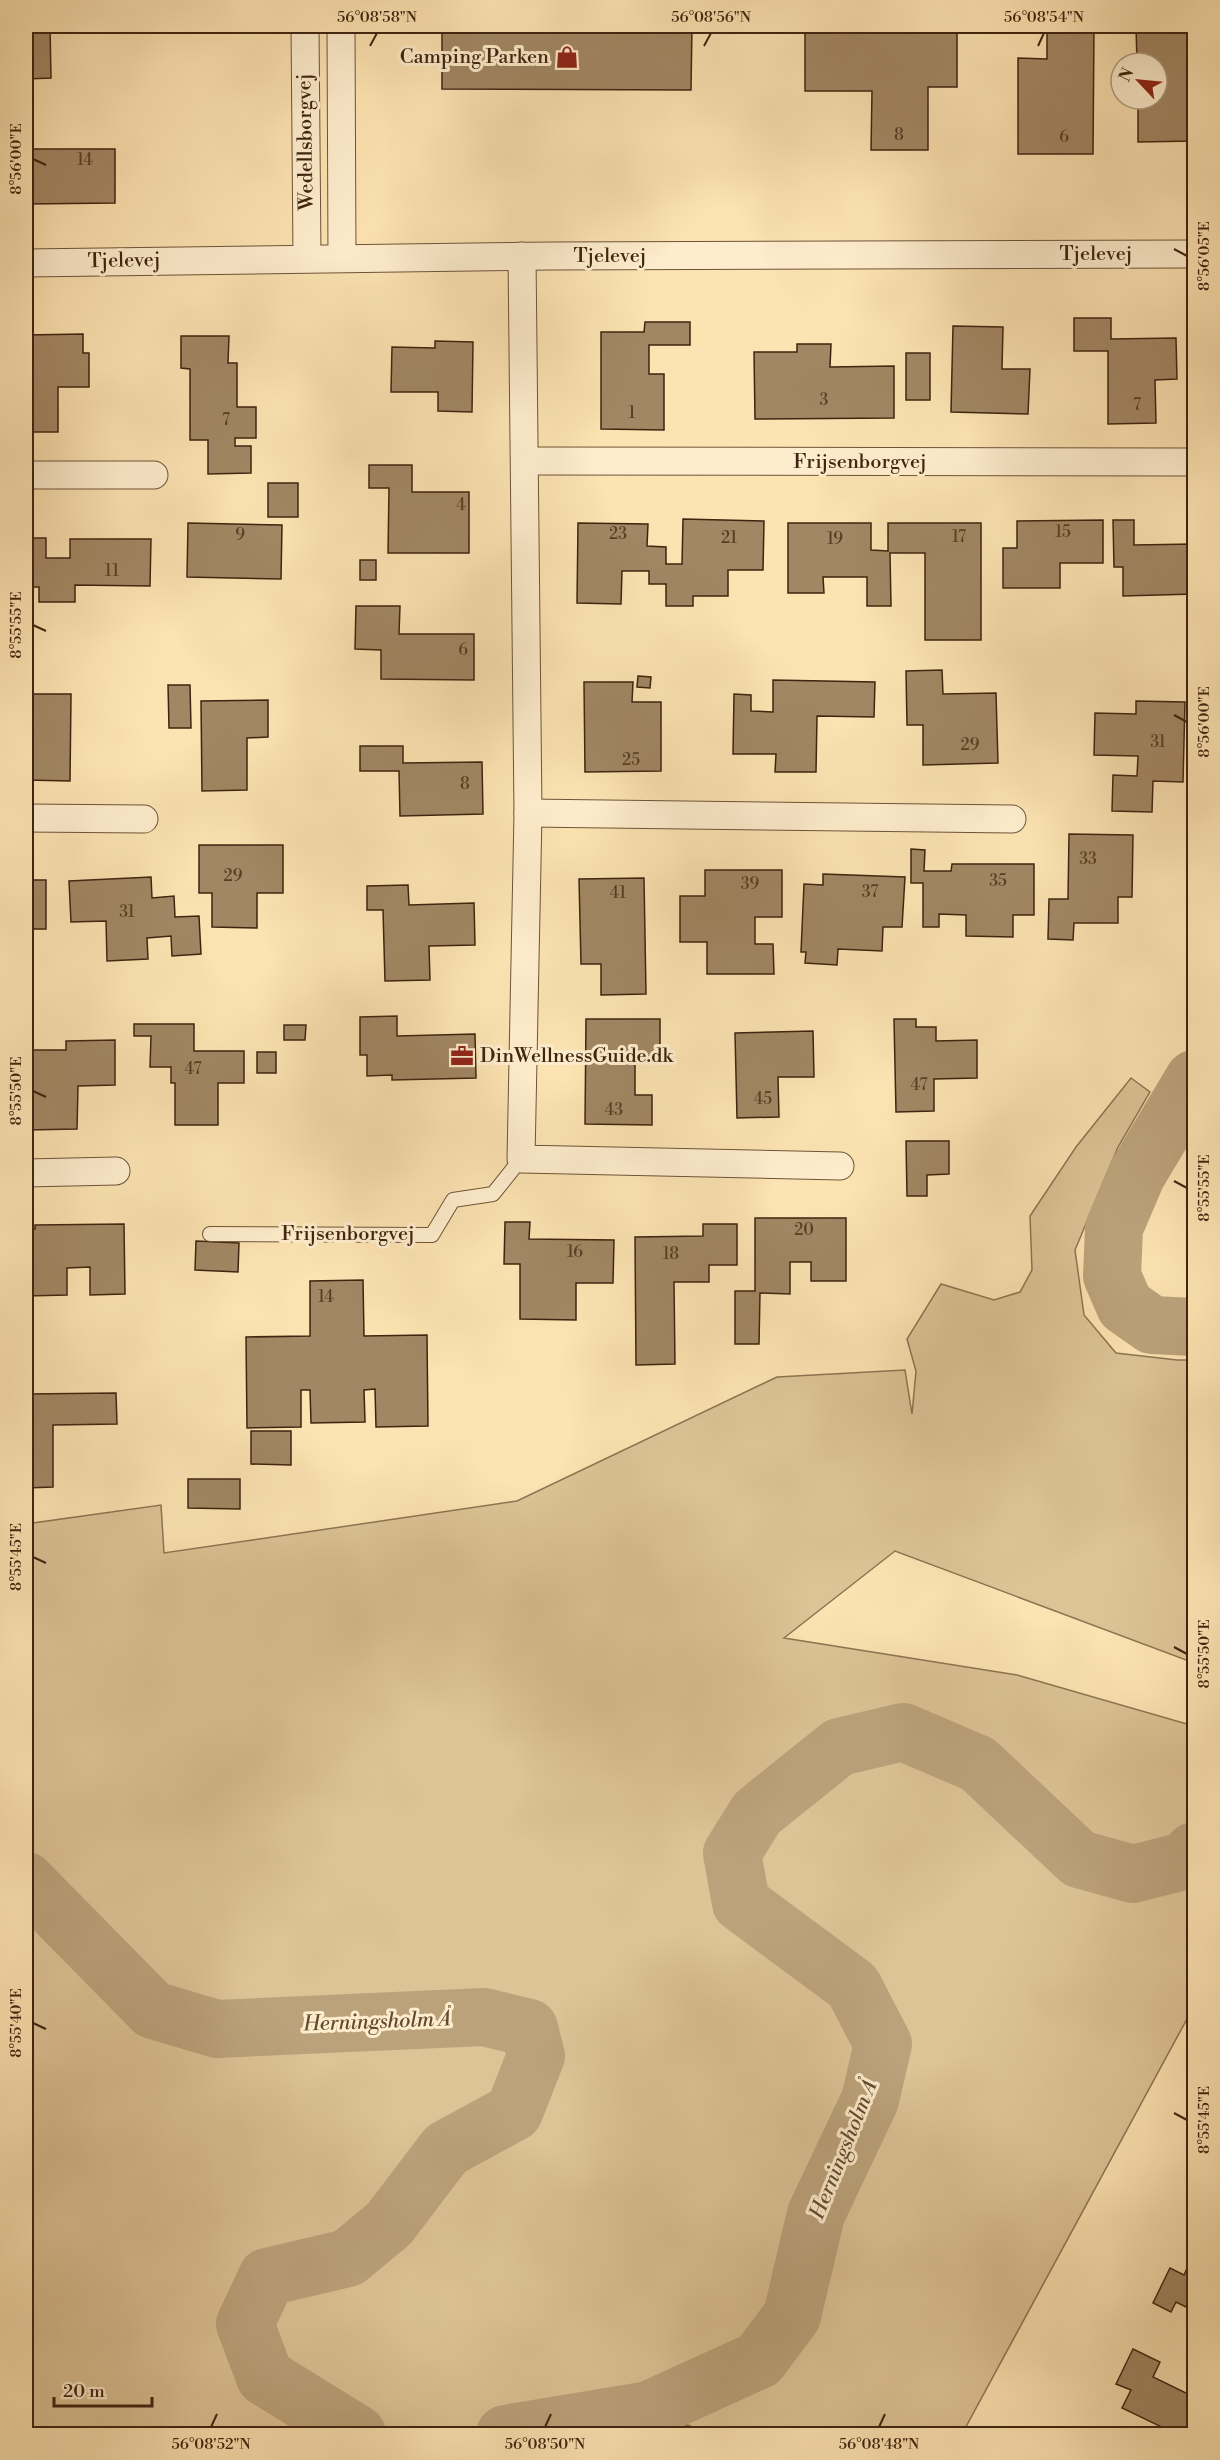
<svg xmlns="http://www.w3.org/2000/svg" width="1220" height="2460" font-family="'Libre Bodoni',serif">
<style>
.green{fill:#ddc396;stroke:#8e7452;stroke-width:1.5}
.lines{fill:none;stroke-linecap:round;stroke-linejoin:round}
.stream{stroke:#8a7050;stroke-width:9}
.river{stroke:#bca27b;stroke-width:58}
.building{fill:#a28764;stroke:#3f240f;stroke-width:1.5}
.service-casing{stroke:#6e5438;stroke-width:16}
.minor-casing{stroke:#6e5438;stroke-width:29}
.service{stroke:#feedcd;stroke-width:14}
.minor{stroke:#feedcd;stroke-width:27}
.ticks{fill:none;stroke:#3f240f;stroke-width:2}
.labels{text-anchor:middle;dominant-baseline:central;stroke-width:6;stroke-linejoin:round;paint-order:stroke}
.number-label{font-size:16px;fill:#583d24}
.poi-label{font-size:20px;fill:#3f240f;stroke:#feedcd;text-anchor:end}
.street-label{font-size:20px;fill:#3f240f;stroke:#feedcd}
.water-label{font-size:21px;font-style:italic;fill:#644a2f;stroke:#feedcd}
.neatline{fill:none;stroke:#3f240f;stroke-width:2}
.ticks-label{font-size:15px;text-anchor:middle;fill:#3f240f}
</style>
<rect width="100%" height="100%" fill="#fde3b2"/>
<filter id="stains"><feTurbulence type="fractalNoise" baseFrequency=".00333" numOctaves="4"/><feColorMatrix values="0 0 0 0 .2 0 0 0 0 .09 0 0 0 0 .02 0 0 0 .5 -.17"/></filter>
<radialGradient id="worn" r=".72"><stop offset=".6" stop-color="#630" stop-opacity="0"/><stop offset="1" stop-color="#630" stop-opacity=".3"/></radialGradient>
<!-- green -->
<path class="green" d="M 1131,1078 L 1150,1092 L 1118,1147 L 1075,1250 L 1084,1315 L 1116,1353 L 1177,1360 L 1194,1360 L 1194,1663 L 895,1551 L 784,1638 L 1017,1675 L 1194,1726 L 1194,2006 L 962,2434 L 26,2434 L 26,1524 L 161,1505 L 164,1553 L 517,1501 L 777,1377 L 905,1370 L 912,1414 L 916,1371 L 907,1339 L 941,1284 L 994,1300 L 1020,1292 L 1032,1270 L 1030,1216 L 1076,1147 Z"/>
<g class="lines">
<!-- stream -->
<path class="stream" d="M 649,2410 L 698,2434"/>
<!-- river -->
<g class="river">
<path d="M 1194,1079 L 1137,1174 L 1114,1228 L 1112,1276 L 1125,1306 L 1152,1325 L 1194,1327"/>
<path d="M 26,1881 L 153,2010 L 217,2029 L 484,2017 L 529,2028 L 536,2056 L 514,2112 L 446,2149 L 389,2224 L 348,2258 L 267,2277 L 245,2324 L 265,2377 L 357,2434"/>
<path d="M 505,2434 L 649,2410 L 759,2360 L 792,2316 L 816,2214 L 870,2100 L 883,2044 L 853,1986 L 741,1903 L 732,1853 L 757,1813 L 839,1747 L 903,1732 L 978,1764 L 1079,1859 L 1133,1874 L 1184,1861 L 1194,1851"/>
</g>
</g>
<!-- building -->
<g class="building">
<path d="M 26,26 L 50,26 L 51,78 L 26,79 Z"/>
<path d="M 442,26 L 692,26 L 691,90 L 442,89 Z"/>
<path d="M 805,26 L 957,26 L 957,87 L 928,87 L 928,150 L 871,150 L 872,91 L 805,91 Z"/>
<path d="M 989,26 L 1094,26 L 1093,154 L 1018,154 L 1018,58 L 1047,59 L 1047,33 L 989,33 Z"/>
<path d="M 1136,26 L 1194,26 L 1194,141 L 1138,142 L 1138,99 L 1157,99 L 1157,63 L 1137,63 Z"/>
<path d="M 26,149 L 115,149 L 115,203 L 26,204 Z"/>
<path d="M 1074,318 L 1111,318 L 1111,339 L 1176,338 L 1177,379 L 1155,380 L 1156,423 L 1108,424 L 1108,351 L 1074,351 Z"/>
<path d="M 645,322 L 690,322 L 690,345 L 649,345 L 649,374 L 664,374 L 664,430 L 601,429 L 601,332 L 644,332 Z"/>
<path d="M 953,326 L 1003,327 L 1002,369 L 1030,369 L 1028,414 L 951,412 Z"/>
<path d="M 83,334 L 83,353 L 89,353 L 89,387 L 58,387 L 58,432 L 26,432 L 26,335 Z"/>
<path d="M 181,336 L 229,336 L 228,363 L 237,363 L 237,407 L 256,407 L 256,438 L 235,438 L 235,446 L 251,446 L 251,473 L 208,474 L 208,440 L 190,440 L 190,369 L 181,368 Z"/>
<path d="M 435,341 L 473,342 L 472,412 L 438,411 L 438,392 L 391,392 L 392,347 L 435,348 Z"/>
<path d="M 797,344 L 831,344 L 830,367 L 894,366 L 894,418 L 755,419 L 754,352 L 797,352 Z"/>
<rect x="906" y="353" width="24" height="47"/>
<path d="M 369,465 L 412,465 L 412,492 L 469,492 L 469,553 L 388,553 L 389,488 L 369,488 Z"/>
<rect x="268" y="483" width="30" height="34"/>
<path d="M 683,519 L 764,521 L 763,570 L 728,570 L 728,596 L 693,596 L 693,606 L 666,606 L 666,584 L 649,584 L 649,571 L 622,571 L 621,604 L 577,603 L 578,523 L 648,524 L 647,546 L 666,547 L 666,564 L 682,564 Z"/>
<path d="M 1103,520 L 1103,563 L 1060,563 L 1060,588 L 1003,588 L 1003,548 L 1017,548 L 1017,521 Z"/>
<path d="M 1113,520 L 1134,520 L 1134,545 L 1194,544 L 1194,594 L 1123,596 L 1123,567 L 1114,567 Z"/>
<path d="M 188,523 L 282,525 L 281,579 L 187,577 Z"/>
<path d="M 788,523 L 871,523 L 871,550 L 888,551 L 888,523 L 981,523 L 981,640 L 925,640 L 925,553 L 890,553 L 891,606 L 867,606 L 867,577 L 823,577 L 824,593 L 788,593 Z"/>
<path d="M 26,538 L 46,538 L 46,558 L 70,558 L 70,539 L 151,539 L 150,586 L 75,585 L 75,602 L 39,602 L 39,587 L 26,587 Z"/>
<rect x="360" y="560" width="16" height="20"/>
<path d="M 356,606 L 400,606 L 399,634 L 474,634 L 474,680 L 381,679 L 381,650 L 355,649 Z"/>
<path d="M 942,670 L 943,694 L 996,693 L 998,763 L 923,765 L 923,725 L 907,725 L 906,671 Z"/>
<path d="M 26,676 L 27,694 L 71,694 L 70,781 L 26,780 Z"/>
<path d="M 638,676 L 651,677 L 650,688 L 637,687 Z"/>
<path d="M 773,680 L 875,682 L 874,717 L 817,716 L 816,772 L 775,772 L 776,754 L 733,754 L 734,694 L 751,695 L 751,711 L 773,712 Z"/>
<path d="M 584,682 L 633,682 L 632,702 L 661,702 L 661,771 L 585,772 Z"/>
<path d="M 168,685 L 190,685 L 191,728 L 169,728 Z"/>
<path d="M 268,700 L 268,737 L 247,738 L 247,790 L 202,791 L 201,701 Z"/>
<path d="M 1136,701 L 1185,702 L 1183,782 L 1153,781 L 1152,812 L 1112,811 L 1113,775 L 1137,776 L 1138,756 L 1094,755 L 1095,713 L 1136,714 Z"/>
<path d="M 360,746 L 403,746 L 403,763 L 482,762 L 483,814 L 400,816 L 399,771 L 360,771 Z"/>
<path d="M 1069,834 L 1133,835 L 1132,897 L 1118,897 L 1118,923 L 1074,923 L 1073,940 L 1048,939 L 1049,899 L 1068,899 Z"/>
<path d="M 199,845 L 283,845 L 283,893 L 257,893 L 257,928 L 212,927 L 212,893 L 199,893 Z"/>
<path d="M 911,849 L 925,850 L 924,871 L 951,871 L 952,864 L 1034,864 L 1034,915 L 1013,915 L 1013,937 L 966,936 L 966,915 L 939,914 L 939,927 L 923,927 L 923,883 L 911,883 Z"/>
<path d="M 705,870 L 782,870 L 782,917 L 755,917 L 755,944 L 773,944 L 774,974 L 707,974 L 707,942 L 680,942 L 680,896 L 705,896 Z"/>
<path d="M 823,874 L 905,877 L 902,927 L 883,927 L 882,951 L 838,949 L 837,965 L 805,963 L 806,952 L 801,952 L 804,884 L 823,885 Z"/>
<path d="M 151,877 L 152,898 L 174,896 L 175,917 L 199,916 L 201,954 L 172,956 L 171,936 L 147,938 L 148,959 L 107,961 L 106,921 L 71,922 L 69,881 Z"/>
<path d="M 644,878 L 646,994 L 601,995 L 601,964 L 581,964 L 579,879 Z"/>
<rect x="26" y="880" width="20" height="49"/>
<path d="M 408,885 L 409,905 L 474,903 L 475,945 L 429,946 L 430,980 L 385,981 L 383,910 L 367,910 L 367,886 Z"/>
<path d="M 397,1016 L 397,1036 L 475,1034 L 476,1078 L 392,1080 L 392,1075 L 367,1076 L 367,1055 L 360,1055 L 360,1017 Z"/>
<path d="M 586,1019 L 660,1019 L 660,1056 L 635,1056 L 635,1095 L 652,1095 L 652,1125 L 585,1124 Z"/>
<path d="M 894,1019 L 916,1019 L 916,1027 L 936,1027 L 936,1041 L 977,1040 L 977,1078 L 934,1079 L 934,1111 L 896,1112 Z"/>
<path d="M 134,1024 L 194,1024 L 194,1051 L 244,1051 L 244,1083 L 218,1083 L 218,1125 L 175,1125 L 175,1083 L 171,1083 L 171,1067 L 150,1067 L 151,1036 L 134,1036 Z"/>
<path d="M 284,1025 L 306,1025 L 305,1040 L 284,1040 Z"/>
<path d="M 813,1031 L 814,1077 L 778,1077 L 779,1117 L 737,1118 L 735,1033 Z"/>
<path d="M 115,1040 L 115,1085 L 78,1086 L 77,1129 L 26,1130 L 26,1050 L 66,1050 L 66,1041 Z"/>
<rect x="257" y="1052" width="19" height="21"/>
<path d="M 906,1141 L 949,1141 L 949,1174 L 927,1175 L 927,1196 L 907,1196 Z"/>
<path d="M 755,1218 L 846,1218 L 846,1281 L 811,1281 L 811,1262 L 790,1262 L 790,1294 L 760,1293 L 759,1344 L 735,1344 L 735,1291 L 755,1291 Z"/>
<path d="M 505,1222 L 530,1222 L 529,1239 L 614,1240 L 613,1283 L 576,1283 L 576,1320 L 520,1319 L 520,1264 L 504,1264 Z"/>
<path d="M 124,1224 L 125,1294 L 90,1295 L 90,1267 L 67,1268 L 67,1295 L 26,1296 L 26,1229 L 35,1229 L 35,1225 Z"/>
<path d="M 703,1224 L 737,1224 L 737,1265 L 709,1265 L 709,1282 L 674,1282 L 675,1364 L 636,1365 L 635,1237 L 703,1236 Z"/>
<path d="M 196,1241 L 239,1243 L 238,1272 L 195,1270 Z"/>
<path d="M 363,1280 L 364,1336 L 427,1335 L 428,1426 L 376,1427 L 375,1389 L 364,1390 L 365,1422 L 311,1423 L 310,1390 L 301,1390 L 301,1427 L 247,1428 L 246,1337 L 310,1336 L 310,1281 Z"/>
<path d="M 116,1393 L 117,1424 L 53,1425 L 53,1487 L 26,1488 L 26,1394 Z"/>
<path d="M 251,1431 L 291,1431 L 291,1465 L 251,1464 Z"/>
<path d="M 188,1479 L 240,1479 L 240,1509 L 188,1508 Z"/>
<path d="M 1189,2264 L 1194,2266 L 1194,2311 L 1176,2302 L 1171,2312 L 1153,2303 L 1170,2268 L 1184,2275 Z"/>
<path d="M 1133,2349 L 1160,2362 L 1153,2377 L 1194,2397 L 1194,2434 L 1164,2434 L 1166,2429 L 1122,2408 L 1131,2390 L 1116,2384 Z"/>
</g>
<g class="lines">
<!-- service casing -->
<g class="service-casing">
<path id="service" d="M 210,1234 L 432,1235 L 453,1200 L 493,1194 L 521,1159"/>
</g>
<!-- minor casing -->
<g class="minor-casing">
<g id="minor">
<path d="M 305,26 L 307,258"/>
<path d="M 341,26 L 342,258"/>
<path d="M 522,256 L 528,813 L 521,1159 L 840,1166"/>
<path d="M 26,263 L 550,256 L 1194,254"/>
<path d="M 525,461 L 1194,462"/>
<path d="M 26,475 L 154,475"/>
<path d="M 528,813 L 1012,819"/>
<path d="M 26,818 L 144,819"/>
<path d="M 26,1173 L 116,1171"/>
</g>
</g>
<!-- service -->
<use href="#service" class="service"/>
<!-- minor -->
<use href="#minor" class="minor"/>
</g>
<!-- ticks -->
<path class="ticks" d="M 370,46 L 377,33M 704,46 L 711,33M 1038,46 L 1044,33M 33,159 L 46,165M 1174,249 L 1187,256M 33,625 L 46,631M 1174,715 L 1187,722M 33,1091 L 46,1097M 1174,1181 L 1187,1188M 33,1557 L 46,1563M 1174,1647 L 1187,1654M 33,2023 L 46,2029M 1174,2113 L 1187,2120M 211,2427 L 217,2414M 545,2427 L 551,2414M 879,2427 L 885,2414"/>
<!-- icons -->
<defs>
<g id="shop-bare" transform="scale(1.8)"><path d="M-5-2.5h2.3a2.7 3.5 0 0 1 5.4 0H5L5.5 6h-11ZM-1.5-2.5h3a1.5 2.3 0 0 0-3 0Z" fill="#8f2418" stroke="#feedcd" stroke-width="2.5" paint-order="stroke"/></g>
<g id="office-bare" transform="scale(1.8)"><path d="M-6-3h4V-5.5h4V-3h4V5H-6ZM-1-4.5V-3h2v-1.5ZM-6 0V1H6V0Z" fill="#8f2418" stroke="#feedcd" stroke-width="2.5" paint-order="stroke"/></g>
</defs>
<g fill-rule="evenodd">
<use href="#shop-bare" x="567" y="57"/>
<use href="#office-bare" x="462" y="1056"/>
</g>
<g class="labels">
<!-- number labels -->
<g class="number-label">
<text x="899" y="135">8</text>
<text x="1064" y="137">6</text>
<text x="85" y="160">14</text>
<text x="824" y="400">3</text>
<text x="1137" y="405">7</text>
<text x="632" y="413">1</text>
<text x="226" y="420">7</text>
<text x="461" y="505">4</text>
<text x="1063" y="532">15</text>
<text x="618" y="534">23</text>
<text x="240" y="535">9</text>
<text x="959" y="537">17</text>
<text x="729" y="538">21</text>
<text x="835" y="539">19</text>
<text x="112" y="571">11</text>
<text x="463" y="650">6</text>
<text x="1158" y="742">31</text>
<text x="970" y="745">29</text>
<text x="631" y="760">25</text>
<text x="465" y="784">8</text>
<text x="1088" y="859">33</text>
<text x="233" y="876">29</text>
<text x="998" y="881">35</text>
<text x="750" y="884">39</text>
<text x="870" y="892">37</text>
<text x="618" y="893">41</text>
<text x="127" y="912">31</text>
<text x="193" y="1069">47</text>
<text x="919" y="1085">47</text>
<text x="763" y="1099">45</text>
<text x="614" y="1110">43</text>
<text x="804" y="1230">20</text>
<text x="575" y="1252">16</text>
<text x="671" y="1254">18</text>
<text x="326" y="1297">14</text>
</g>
<!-- poi labels -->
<g class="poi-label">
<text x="549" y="57">Camping Parken</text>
<text x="480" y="1056" text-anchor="start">DinWellnessGuide.dk</text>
</g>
<!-- street labels -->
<g class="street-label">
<text transform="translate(306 142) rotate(-91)">Wedellsborgvej</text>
<text x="1096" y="254">Tjelevej</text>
<text x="610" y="256">Tjelevej</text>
<text transform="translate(124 261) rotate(-1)">Tjelevej</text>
<text x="860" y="462">Frijsenborgvej</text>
<text x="348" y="1234">Frijsenborgvej</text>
</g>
<!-- water labels -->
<g class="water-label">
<text transform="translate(377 2022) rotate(-2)">Herningsholm Å</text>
<text transform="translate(844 2150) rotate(-68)">Herningsholm Å</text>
</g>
</g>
<!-- margin -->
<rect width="1220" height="2460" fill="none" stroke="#fde3b2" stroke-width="66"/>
<!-- north arrow -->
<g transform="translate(1139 81) rotate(296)"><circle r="28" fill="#feedcd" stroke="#b29d81" stroke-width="1.5"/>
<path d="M0-4.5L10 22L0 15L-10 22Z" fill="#8f2418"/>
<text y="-9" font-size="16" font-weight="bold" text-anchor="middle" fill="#3f240f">N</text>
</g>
<!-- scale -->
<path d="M54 2397v9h98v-9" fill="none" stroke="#3f240f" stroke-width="3"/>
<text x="63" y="2397" font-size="18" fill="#3f240f" stroke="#feedcd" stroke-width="4.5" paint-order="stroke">20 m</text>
<rect x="33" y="33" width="1154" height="2394" class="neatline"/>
<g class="ticks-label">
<text x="377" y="22">56°08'58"N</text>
<text x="711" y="22">56°08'56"N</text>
<text x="1044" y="22">56°08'54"N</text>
<text transform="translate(16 159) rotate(-90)" y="5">8°56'00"E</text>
<text transform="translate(1204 256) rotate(-90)" y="5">8°56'05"E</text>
<text transform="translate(16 625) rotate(-90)" y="5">8°55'55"E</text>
<text transform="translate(1204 722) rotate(-90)" y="5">8°56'00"E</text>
<text transform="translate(16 1091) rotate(-90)" y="5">8°55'50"E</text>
<text transform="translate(1204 1188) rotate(-90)" y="5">8°55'55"E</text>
<text transform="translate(16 1557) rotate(-90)" y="5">8°55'45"E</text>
<text transform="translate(1204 1654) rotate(-90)" y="5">8°55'50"E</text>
<text transform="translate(16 2023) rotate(-90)" y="5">8°55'40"E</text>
<text transform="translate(1204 2120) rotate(-90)" y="5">8°55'45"E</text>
<text x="211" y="2449">56°08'52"N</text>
<text x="545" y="2449">56°08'50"N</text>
<text x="879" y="2449">56°08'48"N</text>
</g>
<rect width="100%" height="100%" filter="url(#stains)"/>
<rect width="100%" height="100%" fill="url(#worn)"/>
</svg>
